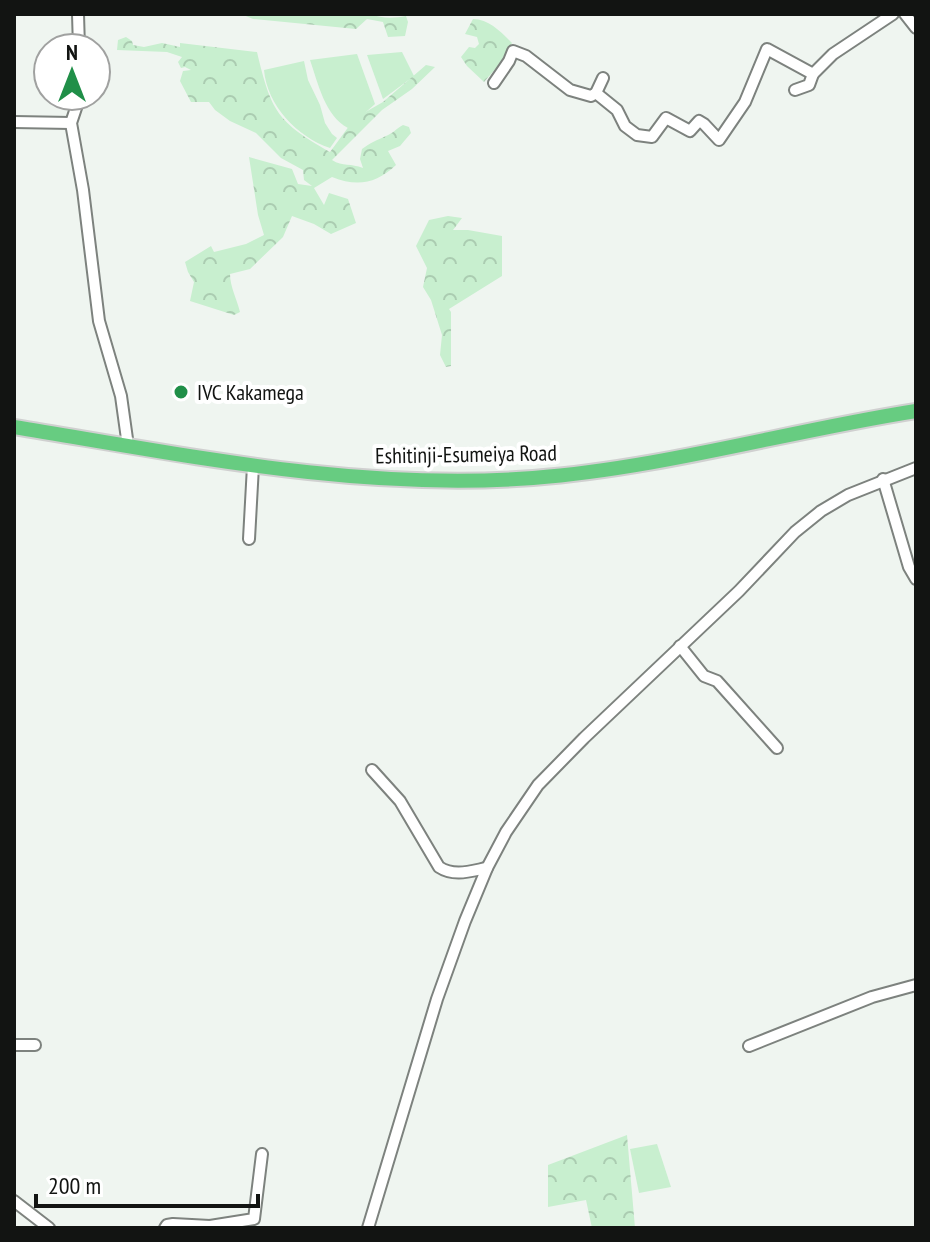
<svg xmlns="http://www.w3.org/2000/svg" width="930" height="1242" font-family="'PT Sans Narrow',sans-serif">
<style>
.green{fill:#c8efcf}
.forest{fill:url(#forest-crowns)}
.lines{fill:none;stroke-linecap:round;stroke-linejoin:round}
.minor-casing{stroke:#7d827e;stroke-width:14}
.highway-casing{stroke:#d0d0d0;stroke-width:18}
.minor{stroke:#fff;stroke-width:10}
.highway{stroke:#67cc81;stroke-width:14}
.poi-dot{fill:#208f48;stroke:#fff;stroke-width:3}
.labels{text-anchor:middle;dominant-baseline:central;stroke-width:8;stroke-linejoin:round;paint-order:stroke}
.poi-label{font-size:22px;fill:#121412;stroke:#fff;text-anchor:start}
.street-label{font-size:22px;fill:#121412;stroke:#fff}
</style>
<defs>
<pattern id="forest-crowns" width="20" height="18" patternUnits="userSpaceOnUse" patternTransform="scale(2)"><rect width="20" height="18" fill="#c8efcf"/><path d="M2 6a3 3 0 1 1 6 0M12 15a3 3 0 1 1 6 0" fill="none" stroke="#abccb1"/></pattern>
</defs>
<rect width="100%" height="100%" fill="#eff5f0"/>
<!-- green -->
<g class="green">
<path d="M 402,52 L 414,76 L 383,99 L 367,55 Z"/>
<path d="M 357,54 L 375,104 L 348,128 C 325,116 318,83 310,60 Z"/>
<path d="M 304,61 L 308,80 L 320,105 L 325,123 L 332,134 L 337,138 L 330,148 C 297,137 267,105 264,70 Z"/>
<path d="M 657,1144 L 671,1187 L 639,1193 L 630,1149 Z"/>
</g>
<!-- forest -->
<g class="forest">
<path d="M 241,14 L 371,14 C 382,19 395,18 406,16 L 408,22 L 405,36 L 388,37 L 383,22 L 367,19 L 356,29 L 253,19 Z"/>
<path d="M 473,19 C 489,19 501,32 512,43 L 497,67 L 484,82 L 467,66 L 461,57 L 469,47 L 475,48 L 479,44 L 477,37 L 465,34 Z"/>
<path d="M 126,37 L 132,41 L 133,45 L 144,47 L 162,43 L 180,47 L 180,43 L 257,52 C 271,111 277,122 330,152 L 355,118 L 383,102 L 426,65 L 435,67 L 412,89 L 382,110 L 332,160 C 343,167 351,163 363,168 L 360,159 L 362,149 C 370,143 377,140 386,136 C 392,134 397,128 403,125 L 409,127 L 411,133 L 400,146 L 388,151 L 396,165 C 376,184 357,187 332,177 L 314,188 L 324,205 L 329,193 L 348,199 L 356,223 L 331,234 L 314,224 L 292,216 L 283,237 L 250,269 L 230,274 C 230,287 237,299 240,312 L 234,315 L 190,301 L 194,282 L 188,272 L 185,262 L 211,246 L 214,252 L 246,244 L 264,235 L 258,215 L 249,157 L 292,169 L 298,184 L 312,186 L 304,180 L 303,170 L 281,158 L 256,133 L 230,121 L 215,110 L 209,102 L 191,102 L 180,81 L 183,71 L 191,70 L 185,67 L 181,68 L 178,62 L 182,57 L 167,52 L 117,50 L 118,40 Z"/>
<path d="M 448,216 L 462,218 L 453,230 L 468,230 L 502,236 L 502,276 L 449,309 L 451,312 L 451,366 L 446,367 L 440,355 L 442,335 L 431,300 L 423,287 L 427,268 L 416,246 L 429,220 Z"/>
<path d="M 627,1135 L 635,1228 L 592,1228 L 586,1200 L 548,1207 L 548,1165 Z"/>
</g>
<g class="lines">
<!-- minor casing -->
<g class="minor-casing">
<g id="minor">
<path d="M 78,14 L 79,48"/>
<path d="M 905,14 L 916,28"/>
<path d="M 494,83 L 509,61 L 513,51 L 526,56 L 570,90 L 591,96 L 596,93 L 603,78"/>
<path d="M 795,90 L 809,85 L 813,74 L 833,54 L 893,14"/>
<path d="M 596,93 L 617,110 L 625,126 L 637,135 L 652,137 L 666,118 L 690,131 L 699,121 L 704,124 L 719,140 L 745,102 L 767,49 L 813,74"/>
<path d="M 80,96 L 71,123 L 83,190 L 99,321 L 121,396 L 128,446"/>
<path d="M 14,122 L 71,123"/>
<path d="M 883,479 L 909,567 L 916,579"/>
<path d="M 249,539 L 253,466"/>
<path d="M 680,646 L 704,676 L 717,681 L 777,748"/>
<path d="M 372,770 L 400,801 L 439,867 C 454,877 471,871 487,868"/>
<path d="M 14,1045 L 35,1045"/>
<path d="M 749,1046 L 872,997 L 916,985"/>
<path d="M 14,1201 L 49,1228"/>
<path d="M 165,1228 L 167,1225 L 173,1224 L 210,1226 L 254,1219 L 262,1154"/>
<path d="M 368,1228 L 437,999 L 465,921 L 487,868 L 506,832 L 538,785 L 584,738 L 739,591 L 795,532 L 821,511 L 848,495 L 916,468"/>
</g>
</g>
<!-- highway casing -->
<g class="highway-casing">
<path id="highway" d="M 14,427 C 186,455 358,491 533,478 C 663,468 788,431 916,411"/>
</g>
<!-- minor -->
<use href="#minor" class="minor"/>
<!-- highway -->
<use href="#highway" class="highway"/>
</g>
<!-- markers -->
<circle class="poi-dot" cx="181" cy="392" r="8"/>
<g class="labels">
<!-- poi labels -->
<g class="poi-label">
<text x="197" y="392">IVC Kakamega</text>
</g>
<!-- street labels -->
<g class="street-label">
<text transform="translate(466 454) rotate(-1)">Eshitinji-Esumeiya Road</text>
</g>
</g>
<!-- border -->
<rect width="930" height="1242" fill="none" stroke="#121412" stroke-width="32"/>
<!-- north arrow -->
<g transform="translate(72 72)"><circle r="38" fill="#ffffff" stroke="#a0a1a0" stroke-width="2"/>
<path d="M0-6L14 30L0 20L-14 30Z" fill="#208f48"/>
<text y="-12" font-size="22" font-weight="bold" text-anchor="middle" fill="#121412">N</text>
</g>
<!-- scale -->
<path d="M36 1194v12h222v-12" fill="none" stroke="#121412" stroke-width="4"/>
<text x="48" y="1194" font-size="24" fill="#121412" stroke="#ffffff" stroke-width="6" paint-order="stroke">200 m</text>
</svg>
